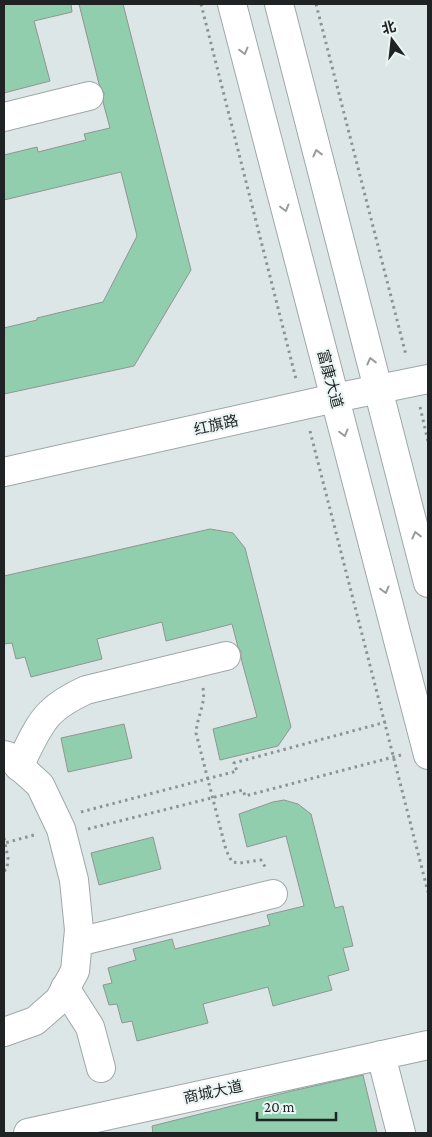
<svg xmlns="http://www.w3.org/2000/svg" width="432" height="1137" font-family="'Crimson Pro','Noto Sans SC',serif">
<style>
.building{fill:#91cead;stroke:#8f9692}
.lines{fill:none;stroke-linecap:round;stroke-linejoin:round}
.minor-casing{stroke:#9fa7a7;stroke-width:30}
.path{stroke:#8c9393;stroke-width:3;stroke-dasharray:2.5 4;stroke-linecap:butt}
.minor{stroke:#fff;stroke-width:28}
.oneway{stroke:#9a9c9c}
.labels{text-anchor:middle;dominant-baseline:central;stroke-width:4;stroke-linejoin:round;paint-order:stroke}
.street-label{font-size:15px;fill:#1f2323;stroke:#eaf4f3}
</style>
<rect width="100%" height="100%" fill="#dde6e6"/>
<!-- building -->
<g class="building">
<path d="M 4,4 L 71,4 L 72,12 L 34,21 L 50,81 L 4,93 Z"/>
<path d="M 79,4 L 123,4 L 191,270 L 134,366 L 4,394 L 4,328 L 37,320 L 37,318 L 103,302 L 137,236 L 121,172 L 4,200 L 4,155 L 37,147 L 38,152 L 86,140 L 84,134 L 110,128 L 103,102 L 104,93 L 99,84 Z"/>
<path d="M 210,529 L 233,533 L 245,548 L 291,727 L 278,746 L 220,760 L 213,729 L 257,717 L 241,658 L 241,652 L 238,647 L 232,624 L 166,641 L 162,622 L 97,639 L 102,659 L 31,677 L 25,657 L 16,659 L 12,643 L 4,644 L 4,576 Z"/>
<path d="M 124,724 L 132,758 L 68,772 L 61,738 Z"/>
<path d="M 284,800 L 298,804 L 311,814 L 335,908 L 343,906 L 353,946 L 343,948 L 349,970 L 328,976 L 332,990 L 273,1006 L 268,987 L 203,1004 L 208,1023 L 137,1041 L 132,1021 L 122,1023 L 117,1004 L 109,1005 L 103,985 L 112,983 L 108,968 L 136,960 L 133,949 L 172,939 L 175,949 L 270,925 L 267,915 L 304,906 L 286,836 L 247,847 L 239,814 L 273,802 Z"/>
<path d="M 153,837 L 161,869 L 99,885 L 91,853 Z"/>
<path d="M 363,1075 L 377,1133 L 153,1133 L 152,1126 L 292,1091 Z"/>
</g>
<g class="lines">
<!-- minor casing -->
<g class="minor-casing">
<g id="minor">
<path d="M 232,4 L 428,755"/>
<path d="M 279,4 L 428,583"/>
<path d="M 4,117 L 89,96"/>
<path d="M 4,472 L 335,398 L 428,379"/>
<path d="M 4,755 L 8,756 L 40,785 L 61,829 L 74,880 L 79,930 L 75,971 L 59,1000 L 35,1021 L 4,1032"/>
<path d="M 19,767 C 27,750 37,726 50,713 C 60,703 73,696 86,690 L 226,656"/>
<path d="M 78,942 L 273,894"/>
<path d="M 65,988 L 90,1027 L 101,1068"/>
<path d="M 381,1055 L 401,1133"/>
<path d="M 28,1133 L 428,1045"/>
</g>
</g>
<!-- path -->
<g class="path">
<path d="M 201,4 L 296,379"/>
<path d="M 316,4 L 406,355"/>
<path d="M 420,407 L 428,441"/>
<path d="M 310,431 L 428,892"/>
<path d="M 203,688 C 206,703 197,717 196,733 L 226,850 L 232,862 L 240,863 L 261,860 L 264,865 L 266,868"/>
<path d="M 81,812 L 237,771 L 234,763 L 386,722"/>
<path d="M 88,829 L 243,790 L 245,796 L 401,755"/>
<path d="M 4,838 L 5,843 L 34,835"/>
<path d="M 4,871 L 7,869 L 8,858 L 5,843"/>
</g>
<!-- minor -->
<use href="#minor" class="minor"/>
</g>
<!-- one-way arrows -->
<defs><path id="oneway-chevron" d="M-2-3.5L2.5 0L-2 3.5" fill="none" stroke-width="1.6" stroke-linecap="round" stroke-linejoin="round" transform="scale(1.25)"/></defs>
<g class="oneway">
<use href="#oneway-chevron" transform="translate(244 51) rotate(75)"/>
<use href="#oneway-chevron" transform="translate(317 153) rotate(-104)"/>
<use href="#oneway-chevron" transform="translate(285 208) rotate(75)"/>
<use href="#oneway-chevron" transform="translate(371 361) rotate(-104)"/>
<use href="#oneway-chevron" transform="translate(344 433) rotate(75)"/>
<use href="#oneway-chevron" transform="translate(416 535) rotate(-104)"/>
<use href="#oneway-chevron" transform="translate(385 590) rotate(75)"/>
</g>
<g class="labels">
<!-- street labels -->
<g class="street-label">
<text transform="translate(330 379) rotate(75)">富康大道</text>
<text transform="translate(216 425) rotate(-13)">红旗路</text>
<text transform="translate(213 1092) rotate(-12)">商城大道</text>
</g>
</g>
<!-- border -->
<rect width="432" height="1137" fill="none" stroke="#1f2323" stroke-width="10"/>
<!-- north arrow -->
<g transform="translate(392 40) rotate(345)" stroke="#eaf4f3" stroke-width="4" paint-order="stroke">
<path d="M0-4L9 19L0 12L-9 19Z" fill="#1f2323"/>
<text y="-8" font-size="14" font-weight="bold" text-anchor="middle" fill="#1f2323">北</text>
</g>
<!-- scale -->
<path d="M257 1112v8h79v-8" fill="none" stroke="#1f2323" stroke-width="2.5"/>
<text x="264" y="1112" font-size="15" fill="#1f2323" stroke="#eaf4f3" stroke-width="4" paint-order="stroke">20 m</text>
</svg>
